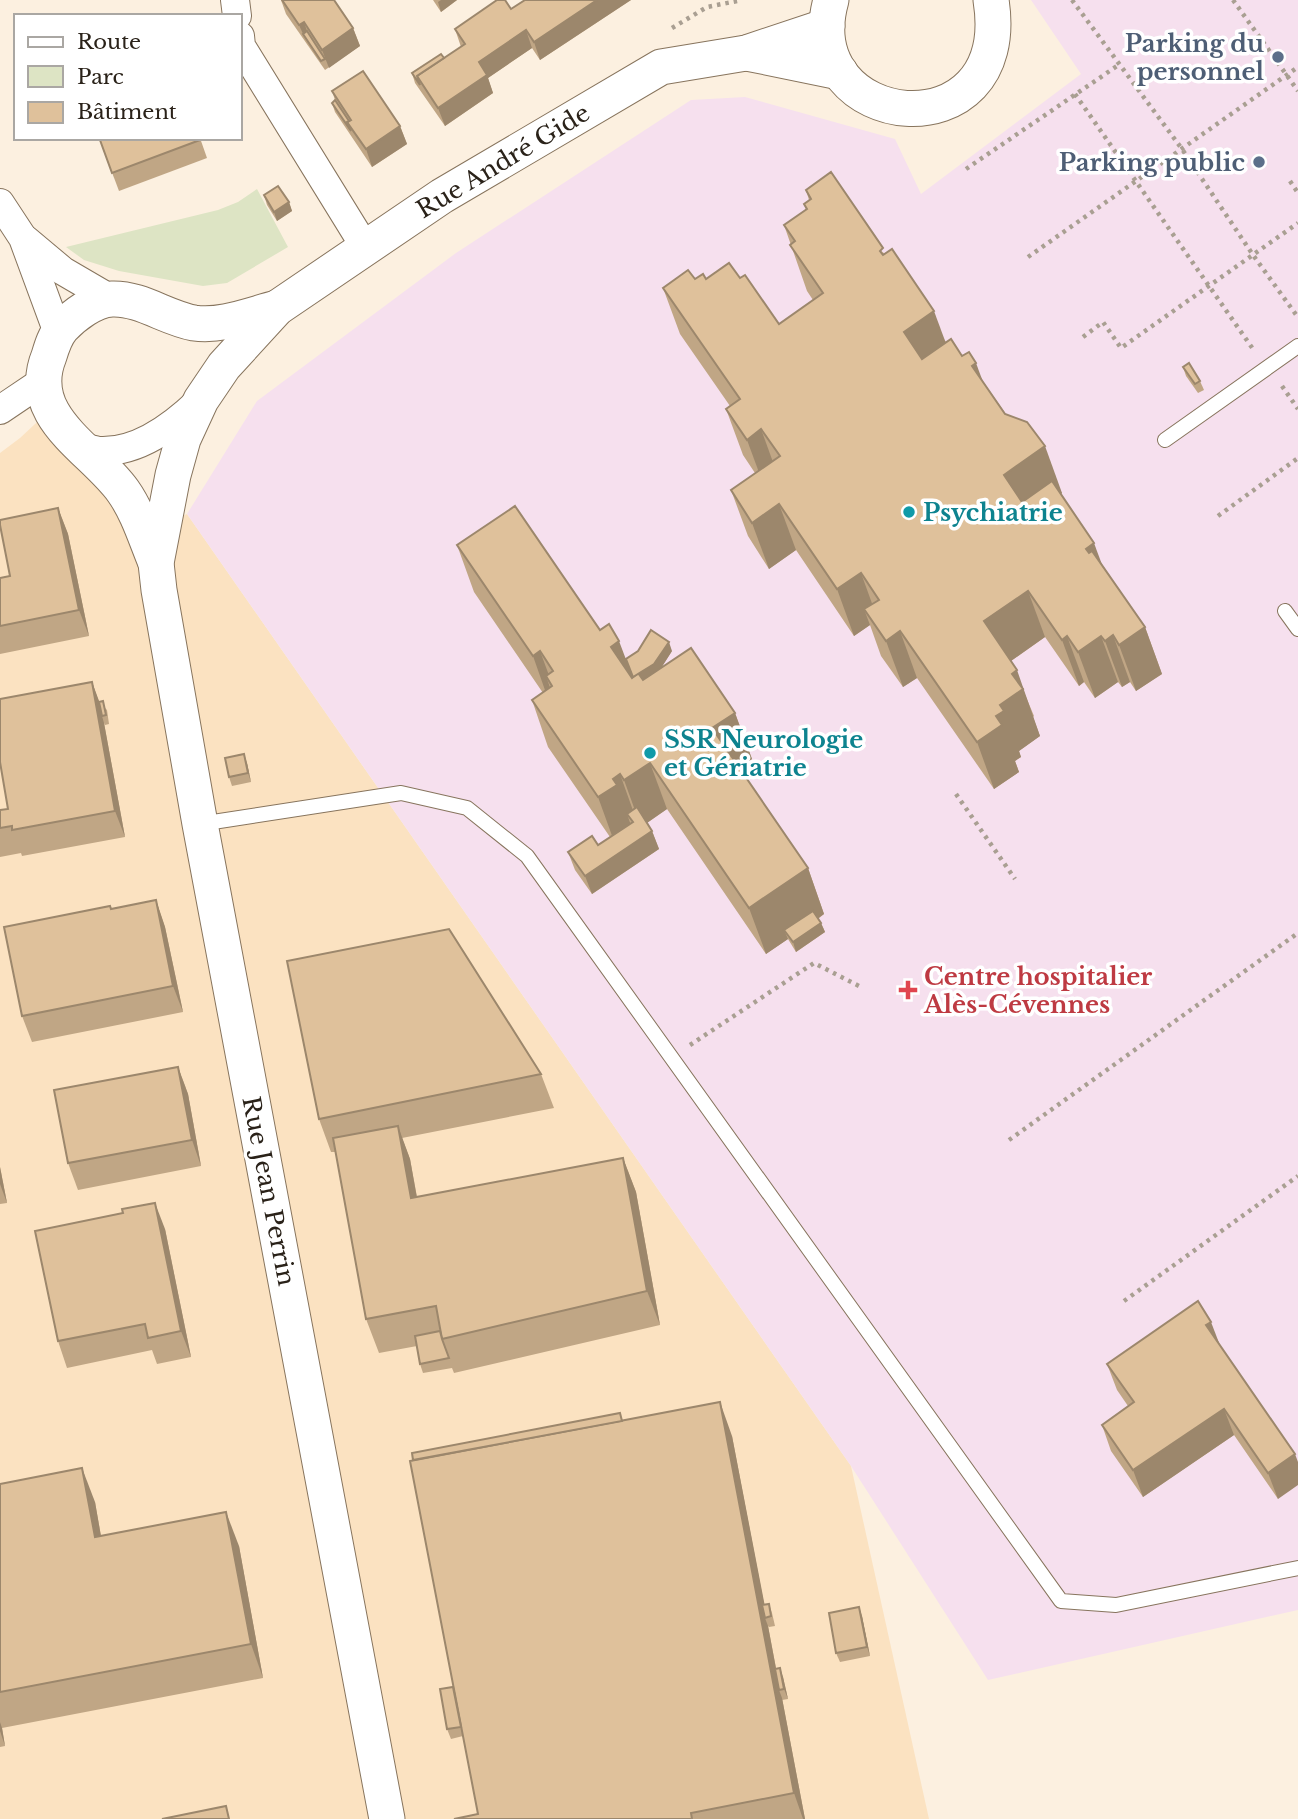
<svg xmlns="http://www.w3.org/2000/svg" width="1298" height="1819" font-family="'Libre Baskerville',serif">
<style>
.built{fill:#fbe2c1}
.medical{fill:#f6e0ee}
.green{fill:#dde4c4}
.lines{fill:none;stroke-linecap:round;stroke-linejoin:round}
.service-casing{stroke:#87745d;stroke-width:16}
.minor-casing{stroke:#87745d;stroke-width:30}
.tertiary-casing{stroke:#87745d;stroke-width:37}
.path{stroke:#a99f92;stroke-width:4.5;stroke-dasharray:3.5 5;stroke-linecap:butt}
.service{stroke:#fff;stroke-width:14}
.minor{stroke:#fff;stroke-width:28}
.tertiary{stroke:#fff;stroke-width:35}
.wall{fill:#c0a685}
.shaded-wall{fill:#9c876c}
.building{fill:#dfc19b;stroke:#9c876c;stroke-width:2}
.service-dot{fill:#5c6f8a;stroke:#fff;stroke-width:2.5}
.culture-dot{fill:#0f9aa8;stroke:#fff;stroke-width:2.5}
.health-dot{fill:#e0444e;stroke:#fff;stroke-width:2.5}
.labels{text-anchor:middle;dominant-baseline:central;stroke-width:7;stroke-linejoin:round;paint-order:stroke}
.service-label{font-size:24px;font-weight:bold;fill:#4e5e75;stroke:#fff;text-anchor:end}
.street-label{font-size:24px;fill:#2a2219;stroke:#fff}
.culture-label{font-size:24px;font-weight:bold;fill:#0d838f;stroke:#fff;text-anchor:start}
.health-label{font-size:24px;font-weight:bold;fill:#be3a42;stroke:#fff;text-anchor:start}
</style>
<rect width="100%" height="100%" fill="#fcf0e0"/>
<!-- built -->
<path class="built" d="M 50,410 L 164,524 L 187,514 L 851,1466 L 929,1819 L 0,1819 L 0,453 L 20,438 Z"/>
<!-- medical -->
<path class="medical" d="M 1031,0 L 1298,0 L 1298,1610 L 988,1680 L 851,1466 L 187,514 L 257,401 L 456,253 L 691,100 L 745,97 L 895,139 L 921,194 L 1081,74 Z"/>
<!-- green -->
<path class="green" d="M 257,189 L 288,247 L 227,283 L 203,286 L 119,271 L 84,260 L 66,247 L 218,210 L 238,202 Z"/>
<g class="lines">
<!-- service casing -->
<g class="service-casing">
<g id="service">
<path d="M 1165,440 L 1298,346"/>
<path d="M 1285,611 L 1298,629"/>
<path d="M 200,824 L 401,793 L 467,808 L 527,856 L 1061,1601 L 1116,1605 L 1298,1568"/>
</g>
</g>
<!-- minor casing -->
<g class="minor-casing">
<g id="minor">
<path d="M 235,0 L 237,16"/>
<path d="M 240,36 L 241,46 L 365,247"/>
<path d="M 0,203 L 23,238 L 58,333"/>
<path d="M 26,240 L 63,271 L 111,299"/>
<path d="M 0,410 L 43,381"/>
<path d="M 78,445 C 84,447 92,450 99,451 C 138,453 173,426 199,401"/>
</g>
</g>
<!-- tertiary casing -->
<g class="tertiary-casing">
<g id="tertiary">
<path d="M 831,0 C 794,132 1016,157 991,0"/>
<path d="M 747,53 L 840,72"/>
<path d="M 156,563 C 146,539 138,512 123,491 C 93,449 24,417 49,356 C 52,346 55,336 62,328 C 74,315 94,300 112,299 C 141,298 166,318 194,323 C 221,327 250,315 277,308"/>
<path d="M 387,1819 L 200,824 L 159,590 L 156,563 L 173,475 L 183,439 L 201,400 L 224,366 L 277,308 L 442,196 L 661,67 L 746,53 L 827,26"/>
</g>
</g>
<!-- path -->
<g class="path">
<path d="M 1072,0 L 1182,149 L 1253,255 L 1297,316"/>
<path d="M 1233,0 L 1298,91"/>
<path d="M 672,28 L 707,7 L 742,0"/>
<path d="M 1075,94 L 1253,349"/>
<path d="M 966,169 L 1120,64"/>
<path d="M 1290,181 L 1298,193"/>
<path d="M 1028,257 L 1298,67"/>
<path d="M 1083,337 L 1103,322 L 1121,348 L 1298,223"/>
<path d="M 1282,386 L 1298,409"/>
<path d="M 1218,516 L 1298,458"/>
<path d="M 956,794 L 1015,879"/>
<path d="M 690,1045 L 814,963 L 861,987"/>
<path d="M 1009,1140 L 1298,933"/>
<path d="M 1124,1301 L 1298,1176"/>
</g>
<!-- service -->
<use href="#service" class="service"/>
<!-- minor -->
<use href="#minor" class="minor"/>
<!-- tertiary -->
<use href="#tertiary" class="tertiary"/>
</g>
<!-- wall -->
<g class="wall">
<path d="M 281,0 L 334,0 L 353,28 L 360,46 L 325,70 L 286,14 Z"/>
<path d="M 433,0 L 457,0 L 441,12 Z"/>
<path d="M 525,0 L 631,0 L 540,60 L 532,48 L 488,78 L 493,93 L 445,126 L 415,83 L 412,73 L 444,58 L 461,47 L 455,29 L 511,9 Z"/>
<path d="M 332,91 L 400,126 L 407,144 L 372,167 L 335,112 L 332,103 L 335,100 Z"/>
<path d="M 99,138 L 200,138 L 207,158 L 119,191 Z"/>
<path d="M 806,190 L 885,254 L 946,342 L 962,356 L 984,383 L 1062,493 L 1061,494 L 1103,566 L 1145,627 L 1162,674 L 1136,691 L 1130,682 L 1122,687 L 1118,682 L 1095,698 L 1084,682 L 1079,686 L 1045,637 L 1011,661 L 1034,716 L 1033,717 L 1040,736 L 1019,751 L 1021,757 L 1015,761 L 1019,772 L 994,789 L 917,678 L 903,687 L 881,656 L 870,625 L 854,636 L 796,550 L 769,569 L 748,536 L 731,490 L 755,473 L 743,455 L 726,409 L 730,406 L 680,334 L 663,288 L 695,279 L 740,278 L 779,324 L 813,300 L 807,291 L 784,225 L 806,210 L 804,204 L 809,200 Z"/>
<path d="M 264,195 L 289,202 L 292,211 L 277,221 L 267,205 Z"/>
<path d="M 1183,367 L 1200,381 L 1204,390 L 1198,393 L 1186,376 Z"/>
<path d="M 58,508 L 68,534 L 89,636 L 0,654 L 0,578 L 10,576 Z"/>
<path d="M 457,545 L 600,630 L 626,659 L 672,651 L 661,668 L 735,713 L 752,759 L 739,768 L 808,868 L 824,914 L 818,919 L 821,923 L 825,932 L 796,952 L 788,939 L 766,954 L 667,809 L 647,823 L 652,831 L 659,849 L 592,894 L 575,870 L 568,852 L 598,845 L 610,837 L 548,747 L 532,700 L 543,693 L 474,592 Z"/>
<path d="M 92,682 L 99,702 L 107,710 L 109,724 L 105,725 L 104,723 L 125,837 L 22,856 L 21,853 L 0,857 L 0,810 L 8,809 Z"/>
<path d="M 247,763 L 251,782 L 232,786 L 229,777 Z"/>
<path d="M 156,900 L 165,927 L 183,1012 L 32,1042 L 22,1016 L 110,906 L 111,909 Z"/>
<path d="M 178,1067 L 188,1094 L 201,1166 L 78,1190 L 68,1163 Z"/>
<path d="M 541,1074 L 554,1108 L 402,1138 L 410,1159 L 417,1197 L 623,1158 L 636,1192 L 660,1325 L 454,1373 L 452,1368 L 423,1373 L 420,1364 L 417,1346 L 379,1353 L 366,1319 L 336,1152 L 331,1152 L 319,1119 Z"/>
<path d="M 0,1167 L 7,1203 L 0,1204 Z"/>
<path d="M 165,1229 L 191,1357 L 157,1364 L 152,1350 L 67,1368 L 58,1341 Z"/>
<path d="M 1220,1346 L 1295,1454 L 1278,1499 L 1234,1435 L 1143,1497 L 1111,1451 L 1102,1425 L 1128,1406 L 1117,1390 L 1107,1364 Z"/>
<path d="M 623,1420 L 732,1436 L 764,1604 L 769,1604 L 772,1613 L 775,1626 L 769,1627 L 768,1626 L 776,1668 L 783,1677 L 788,1699 L 782,1700 L 782,1698 L 805,1819 L 454,1819 L 478,1814 L 463,1736 L 451,1739 L 447,1729 L 453,1687 Z"/>
<path d="M 0,1484 L 95,1502 L 101,1536 L 239,1546 L 263,1678 L 2,1728 L 5,1746 L 0,1747 Z"/>
<path d="M 862,1616 L 870,1656 L 840,1662 L 836,1653 Z"/>
</g>
<!-- shaded-wall -->
<g class="shaded-wall">
<path d="M 441,0 L 457,0 L 441,12 L 438,2 Z"/>
<path d="M 597,0 L 631,0 L 540,60 L 534,42 Z"/>
<path d="M 304,22 L 310,40 L 303,34 L 299,25 Z"/>
<path d="M 353,28 L 360,46 L 329,68 L 322,50 Z"/>
<path d="M 526,30 L 532,48 L 488,78 L 493,93 L 445,126 L 438,108 L 479,62 Z"/>
<path d="M 400,126 L 407,144 L 372,167 L 366,149 Z"/>
<path d="M 289,202 L 292,211 L 277,221 L 274,212 Z"/>
<path d="M 934,311 L 951,357 L 921,378 L 904,332 Z"/>
<path d="M 976,363 L 993,409 L 972,366 Z"/>
<path d="M 761,429 L 778,476 L 764,486 L 747,440 Z"/>
<path d="M 1045,446 L 1062,493 L 1021,522 L 1004,475 Z"/>
<path d="M 779,504 L 796,550 L 769,569 L 752,523 Z"/>
<path d="M 58,508 L 68,534 L 89,636 L 79,610 Z"/>
<path d="M 1094,543 L 1111,589 L 1086,549 Z"/>
<path d="M 861,573 L 878,620 L 864,609 L 870,625 L 854,636 L 837,589 Z"/>
<path d="M 1028,591 L 1045,637 L 1001,668 L 984,621 Z"/>
<path d="M 1145,627 L 1162,674 L 1136,691 L 1119,645 Z"/>
<path d="M 900,631 L 917,678 L 903,687 L 886,641 Z"/>
<path d="M 1113,635 L 1130,682 L 1122,687 L 1105,641 Z"/>
<path d="M 1067,636 L 1084,682 L 1079,686 L 1062,640 Z"/>
<path d="M 1101,636 L 1118,682 L 1095,698 L 1078,652 Z"/>
<path d="M 619,641 L 633,678 L 669,642 L 672,651 L 658,673 L 628,693 L 611,647 Z"/>
<path d="M 540,651 L 557,697 L 552,686 L 546,676 L 554,699 L 546,693 L 533,656 Z"/>
<path d="M 1017,670 L 1040,736 L 1019,751 L 1021,757 L 1015,761 L 1019,772 L 994,789 L 977,742 L 996,716 L 1012,674 Z"/>
<path d="M 92,682 L 102,709 L 102,716 L 104,723 L 125,837 L 115,811 Z"/>
<path d="M 735,713 L 752,759 L 729,775 L 712,728 Z"/>
<path d="M 244,754 L 247,763 L 251,782 L 248,773 Z"/>
<path d="M 650,763 L 667,809 L 641,827 L 624,780 Z"/>
<path d="M 620,774 L 636,819 L 633,822 L 627,814 L 633,831 L 615,844 L 598,797 L 613,779 Z"/>
<path d="M 652,831 L 659,849 L 592,894 L 585,876 Z"/>
<path d="M 808,868 L 824,914 L 790,938 L 784,930 L 788,939 L 766,954 L 749,908 Z"/>
<path d="M 156,900 L 165,927 L 183,1012 L 173,986 Z"/>
<path d="M 821,923 L 825,932 L 796,952 L 793,942 Z"/>
<path d="M 178,1067 L 188,1094 L 201,1166 L 192,1140 Z"/>
<path d="M 398,1126 L 410,1159 L 423,1232 L 411,1198 Z"/>
<path d="M 623,1158 L 636,1192 L 660,1325 L 647,1291 Z"/>
<path d="M 0,1167 L 7,1203 L 0,1184 Z"/>
<path d="M 155,1203 L 165,1229 L 191,1357 L 181,1331 Z"/>
<path d="M 1211,1322 L 1221,1348 L 1206,1325 Z"/>
<path d="M 720,1402 L 732,1436 L 767,1617 L 765,1618 L 768,1626 L 780,1690 L 779,1690 L 782,1698 L 805,1819 L 803,1819 L 794,1793 Z"/>
<path d="M 1224,1409 L 1234,1435 L 1143,1497 L 1133,1470 Z"/>
<path d="M 1295,1454 L 1298,1462 L 1298,1485 L 1278,1499 L 1268,1473 Z"/>
<path d="M 82,1468 L 95,1502 L 107,1571 L 95,1537 Z"/>
<path d="M 226,1512 L 239,1546 L 263,1678 L 251,1644 Z"/>
<path d="M 859,1607 L 862,1616 L 870,1656 L 867,1647 Z"/>
<path d="M 780,1668 L 783,1677 L 788,1699 L 784,1689 Z"/>
<path d="M 0,1722 L 2,1728 L 5,1746 L 0,1731 Z"/>
</g>
<!-- building -->
<g class="building">
<path d="M 282,0 L 334,0 L 353,28 L 322,50 L 304,22 L 299,25 Z"/>
<path d="M 497,0 L 505,0 L 511,9 L 525,0 L 597,0 L 534,42 L 526,30 L 479,62 L 487,75 L 438,108 L 417,76 L 465,44 L 455,29 Z"/>
<path d="M 307,31 L 325,59 L 321,61 L 303,34 Z"/>
<path d="M 441,54 L 444,58 L 417,76 L 420,85 L 412,73 Z"/>
<path d="M 363,71 L 400,126 L 366,149 L 347,122 L 351,120 L 332,91 Z"/>
<path d="M 335,100 L 349,121 L 347,122 L 351,131 L 332,103 Z"/>
<path d="M 104,138 L 200,138 L 200,140 L 112,173 L 100,140 Z"/>
<path d="M 831,172 L 883,248 L 880,251 L 883,255 L 892,249 L 934,311 L 904,332 L 922,359 L 951,339 L 962,356 L 969,352 L 976,363 L 972,366 L 1005,414 L 1027,422 L 1045,446 L 1004,475 L 1022,502 L 1052,481 L 1094,543 L 1086,549 L 1089,553 L 1092,551 L 1145,627 L 1119,645 L 1113,635 L 1105,641 L 1101,636 L 1078,652 L 1067,636 L 1062,640 L 1028,591 L 984,621 L 1017,670 L 1012,674 L 1023,689 L 1000,705 L 1004,711 L 996,716 L 1002,725 L 977,742 L 900,631 L 886,641 L 864,609 L 879,600 L 861,573 L 837,589 L 779,504 L 752,523 L 731,490 L 780,456 L 761,429 L 747,440 L 726,409 L 740,399 L 663,288 L 688,270 L 695,279 L 703,274 L 706,279 L 729,263 L 740,278 L 745,275 L 779,324 L 823,293 L 790,245 L 795,241 L 784,225 L 807,209 L 804,204 L 811,199 L 806,190 Z"/>
<path d="M 278,186 L 289,202 L 274,212 L 264,195 Z"/>
<path d="M 1189,363 L 1200,381 L 1195,384 L 1183,367 Z"/>
<path d="M 515,506 L 600,630 L 609,624 L 619,641 L 611,647 L 632,678 L 638,673 L 643,680 L 691,648 L 735,713 L 712,728 L 808,868 L 749,908 L 650,763 L 624,780 L 620,774 L 613,779 L 617,785 L 598,797 L 532,700 L 552,686 L 546,676 L 553,671 L 540,651 L 533,656 L 457,545 Z"/>
<path d="M 58,508 L 79,610 L 0,626 L 0,578 L 10,576 L 0,525 L 0,520 Z"/>
<path d="M 651,630 L 669,642 L 654,664 L 633,677 L 626,659 L 638,651 Z"/>
<path d="M 92,682 L 115,811 L 12,830 L 12,826 L 0,828 L 0,810 L 8,809 L 0,762 L 0,699 Z"/>
<path d="M 103,701 L 106,715 L 102,716 L 99,702 Z"/>
<path d="M 244,754 L 248,773 L 229,777 L 225,758 Z"/>
<path d="M 637,807 L 652,831 L 585,876 L 568,852 L 592,836 L 598,845 L 633,822 L 627,814 Z"/>
<path d="M 156,900 L 173,986 L 22,1016 L 4,927 L 110,906 L 111,909 Z"/>
<path d="M 813,911 L 821,923 L 793,942 L 784,930 Z"/>
<path d="M 449,929 L 541,1074 L 319,1119 L 287,961 Z"/>
<path d="M 178,1067 L 192,1140 L 68,1163 L 54,1090 Z"/>
<path d="M 398,1126 L 411,1198 L 623,1158 L 647,1291 L 442,1339 L 436,1306 L 366,1319 L 333,1138 Z"/>
<path d="M 155,1203 L 181,1331 L 148,1338 L 145,1324 L 58,1341 L 35,1231 L 123,1213 L 122,1209 Z"/>
<path d="M 1198,1301 L 1211,1322 L 1206,1325 L 1295,1454 L 1268,1473 L 1224,1409 L 1133,1470 L 1102,1425 L 1134,1402 L 1107,1364 Z"/>
<path d="M 440,1331 L 442,1339 L 449,1358 L 420,1364 L 415,1336 Z"/>
<path d="M 720,1402 L 794,1793 L 691,1813 L 692,1819 L 454,1819 L 478,1814 L 410,1461 Z"/>
<path d="M 620,1413 L 622,1421 L 413,1460 L 412,1453 Z"/>
<path d="M 82,1468 L 95,1537 L 226,1512 L 251,1644 L 0,1692 L 0,1484 Z"/>
<path d="M 769,1604 L 771,1616 L 765,1618 L 762,1605 Z"/>
<path d="M 859,1607 L 867,1647 L 836,1653 L 829,1613 Z"/>
<path d="M 780,1668 L 784,1689 L 779,1690 L 775,1669 Z"/>
<path d="M 453,1687 L 461,1727 L 447,1729 L 440,1689 Z"/>
<path d="M 226,1806 L 229,1819 L 162,1819 Z"/>
</g>
<!-- markers -->
<g class="service-dot">
<circle cx="1278" cy="57" r="7"/>
<circle cx="1259" cy="162" r="7"/>
</g>
<g class="culture-dot">
<circle cx="909" cy="512" r="7"/>
<circle cx="650" cy="753" r="7"/>
</g>
<path class="health-dot" d="M904.5 979.5h7v7h7v7h-7v7h-7v-7h-7v-7h7z"/>
<g class="labels">
<!-- service labels -->
<g class="service-label">
<text x="1264" y="43">Parking du<tspan x="1264" dy="28">personnel</tspan></text>
<text x="1245" y="162">Parking public</text>
</g>
<!-- street labels -->
<g class="street-label">
<text transform="translate(503 161) rotate(-31)">Rue André Gide</text>
<text transform="translate(269 1191) rotate(79)">Rue Jean Perrin</text>
</g>
<!-- culture labels -->
<g class="culture-label">
<text x="923" y="512">Psychiatrie</text>
<text x="664" y="739">SSR Neurologie<tspan x="664" dy="28">et Gériatrie</tspan></text>
</g>
<!-- health labels -->
<g class="health-label">
<text x="924" y="976">Centre hospitalier<tspan x="924" dy="28">Alès-Cévennes</tspan></text>
</g>
</g>
<!-- legend -->
<rect x="14" y="14" width="228" height="126" fill="#ffffff" stroke="#aaa7a3" stroke-width="2"/>
<rect x="28" y="37" width="35" height="10" fill="#ffffff" stroke="#aaa7a3" stroke-width="2"/>
<text x="77" y="49" font-size="21" fill="#2a2219">Route</text>
<rect x="28" y="66" width="35" height="21" fill="#dde4c4" stroke="#aaa7a3" stroke-width="2"/>
<text x="77" y="84" font-size="21" fill="#2a2219">Parc</text>
<rect x="28" y="102" width="35" height="21" fill="#dfc19b" stroke="#aaa7a3" stroke-width="2"/>
<text x="77" y="119" font-size="21" fill="#2a2219">Bâtiment</text>
</svg>
